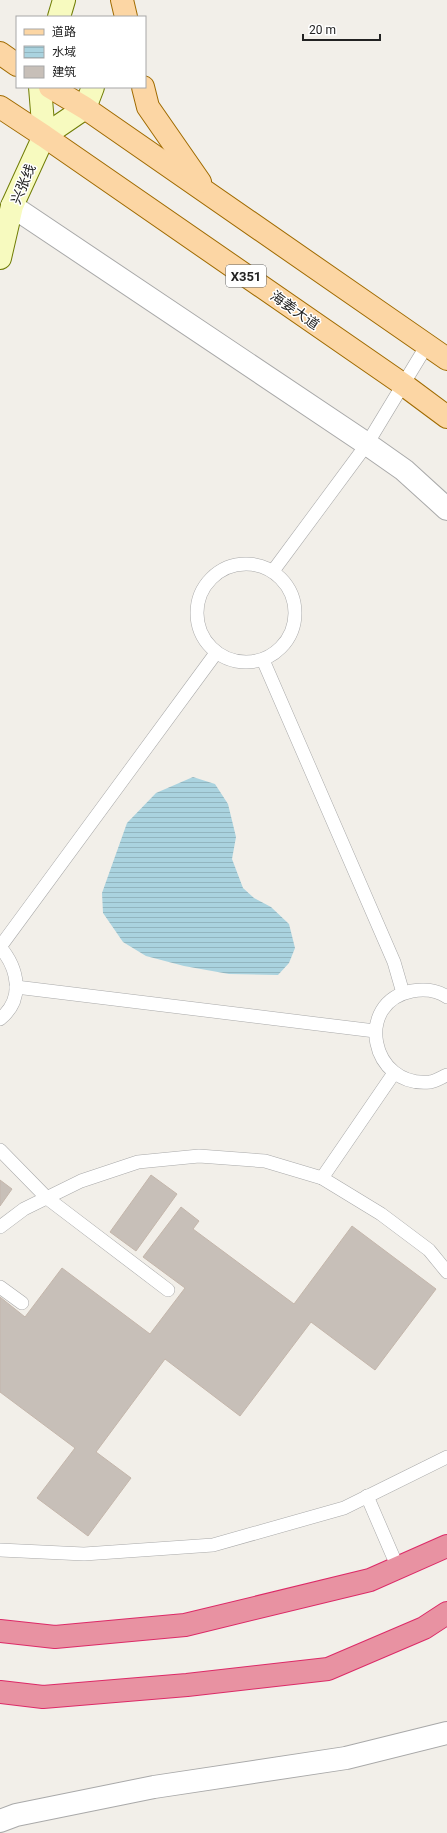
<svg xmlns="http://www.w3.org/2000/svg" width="447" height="1833" font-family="Roboto,'Noto Sans SC',sans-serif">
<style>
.water{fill:url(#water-rules)}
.building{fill:#c7bfb8;stroke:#c4b6ab}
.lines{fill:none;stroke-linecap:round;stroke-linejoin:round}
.service-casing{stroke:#a9a9a9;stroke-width:14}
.minor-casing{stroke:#a9a9a9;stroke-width:24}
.secondary-casing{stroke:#707d05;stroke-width:24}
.primary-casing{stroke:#a06b00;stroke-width:24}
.motorway-casing{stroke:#dc2a67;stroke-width:24}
.service{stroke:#fff;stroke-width:13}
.minor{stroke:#fff;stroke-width:22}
.secondary{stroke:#f7fabf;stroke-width:22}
.primary{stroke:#fcd6a4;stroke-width:22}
.motorway{stroke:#e892a2;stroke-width:22}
.labels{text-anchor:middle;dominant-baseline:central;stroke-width:3;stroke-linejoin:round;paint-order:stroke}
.shield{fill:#fff;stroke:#646464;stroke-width:1}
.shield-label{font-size:13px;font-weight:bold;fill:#222}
.street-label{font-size:14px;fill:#222;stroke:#fff}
</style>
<defs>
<pattern id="water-rules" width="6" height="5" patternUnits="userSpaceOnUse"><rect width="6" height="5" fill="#aad3df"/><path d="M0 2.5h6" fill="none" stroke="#92b5bf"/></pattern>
</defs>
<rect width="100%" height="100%" fill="#f2efe9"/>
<!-- water -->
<path class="water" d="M 193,777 L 215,784 L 228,804 L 236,837 L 232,859 L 243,888 L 254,898 L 271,907 L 289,924 L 295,948 L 289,963 L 278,975 L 229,974 L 184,966 L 146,956 L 123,942 L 103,913 L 102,893 L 127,823 L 156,793 Z"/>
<!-- building -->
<g class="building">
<path d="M 151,1175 L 177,1194 L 136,1251 L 110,1232 Z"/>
<path d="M 0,1180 L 12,1189 L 0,1206 Z"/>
<path d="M 181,1207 L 199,1221 L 193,1229 L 294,1304 L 352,1226 L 436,1289 L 375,1370 L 311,1322 L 240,1416 L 165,1359 L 96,1452 L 131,1478 L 88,1536 L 37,1498 L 75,1448 L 0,1392 L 0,1297 L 25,1317 L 62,1268 L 150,1334 L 185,1288 L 143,1257 Z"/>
</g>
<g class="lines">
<!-- service casing -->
<g class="service-casing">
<g id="service">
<circle cx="246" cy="613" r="49"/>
<path d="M 273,571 L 367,444 L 427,345"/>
<path d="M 263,660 L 394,962 L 403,993"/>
<path d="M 0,947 L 216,653"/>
<path d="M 0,947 C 18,968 25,999 0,1019"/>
<path d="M 16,987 L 375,1031"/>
<path d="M 447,997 C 437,990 424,989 412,991 C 354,1002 370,1088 430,1082 C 436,1081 442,1077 447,1075"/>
<path d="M 0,1150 L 47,1198 L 168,1290"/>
<path d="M 322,1178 L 394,1073"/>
<path d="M 0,1227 L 24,1209 L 81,1181 L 138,1162 L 199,1156 L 265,1161 L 322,1178 L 381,1214 L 429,1250 L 447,1272"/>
<path d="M 0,1287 L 22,1303"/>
<path d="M 367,1496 L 398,1568"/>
<path d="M 0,1550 L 84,1554 L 213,1545 L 344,1508 L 447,1457"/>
</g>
</g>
<!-- minor casing -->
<g class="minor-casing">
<g id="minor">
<path d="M 12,206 L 367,444 L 404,470 L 447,509"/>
<path d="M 0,1821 L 16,1815 L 154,1787 L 346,1758 L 447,1733"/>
</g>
</g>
<!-- secondary casing -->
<g class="secondary-casing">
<g id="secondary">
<path d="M 59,17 L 64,0"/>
<path d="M 44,136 L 85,108 L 93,87"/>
<path d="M 0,258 L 12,206 L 44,136 L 40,87"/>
</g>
</g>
<!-- primary casing -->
<g class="primary-casing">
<g id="primary">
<path d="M 122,0 L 126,17"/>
<path d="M 0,53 L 17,65"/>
<path d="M 50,87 L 85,108 L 447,359"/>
<path d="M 143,87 L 148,107 L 200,182"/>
<path d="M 0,107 L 44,136 L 404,385 L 447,417"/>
</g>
</g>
<!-- motorway casing -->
<g class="motorway-casing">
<g id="motorway">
<path d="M 0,1631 L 55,1637 L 185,1625 L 370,1580 L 447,1546"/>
<path d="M 0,1692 L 43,1697 L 187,1685 L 328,1669 L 424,1628 L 447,1613"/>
</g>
</g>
<!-- service -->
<use href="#service" class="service"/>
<!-- minor -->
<use href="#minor" class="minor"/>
<!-- secondary -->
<use href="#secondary" class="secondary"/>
<!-- primary -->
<use href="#primary" class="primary"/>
<!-- motorway -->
<use href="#motorway" class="motorway"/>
</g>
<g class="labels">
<!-- shield labels -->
<rect class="shield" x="226" y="265" width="40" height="22" rx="3"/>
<g class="shield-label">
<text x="246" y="276">X351</text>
</g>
<!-- street labels -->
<g class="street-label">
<text transform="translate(23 184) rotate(-67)">兴张线</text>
<text transform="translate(295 310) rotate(35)">海姜大道</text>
</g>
</g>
<!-- legend -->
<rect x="16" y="16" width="130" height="72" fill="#ffffff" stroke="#a7a7a7"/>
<rect x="24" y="29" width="20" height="6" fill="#fcd6a4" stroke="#a7a7a7"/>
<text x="52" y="36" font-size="12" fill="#222222">道路</text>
<rect x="24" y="46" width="20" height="12" fill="url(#water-rules)" stroke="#a7a7a7"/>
<text x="52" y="56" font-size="12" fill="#222222">水域</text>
<rect x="24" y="66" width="20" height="12" fill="#c7bfb8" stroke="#a7a7a7"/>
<text x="52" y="76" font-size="12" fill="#222222">建筑</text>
<!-- scale -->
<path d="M303 34v6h77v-6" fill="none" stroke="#222222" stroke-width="2"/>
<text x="309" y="34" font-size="12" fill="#222222" stroke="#ffffff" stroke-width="3" paint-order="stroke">20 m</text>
</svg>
